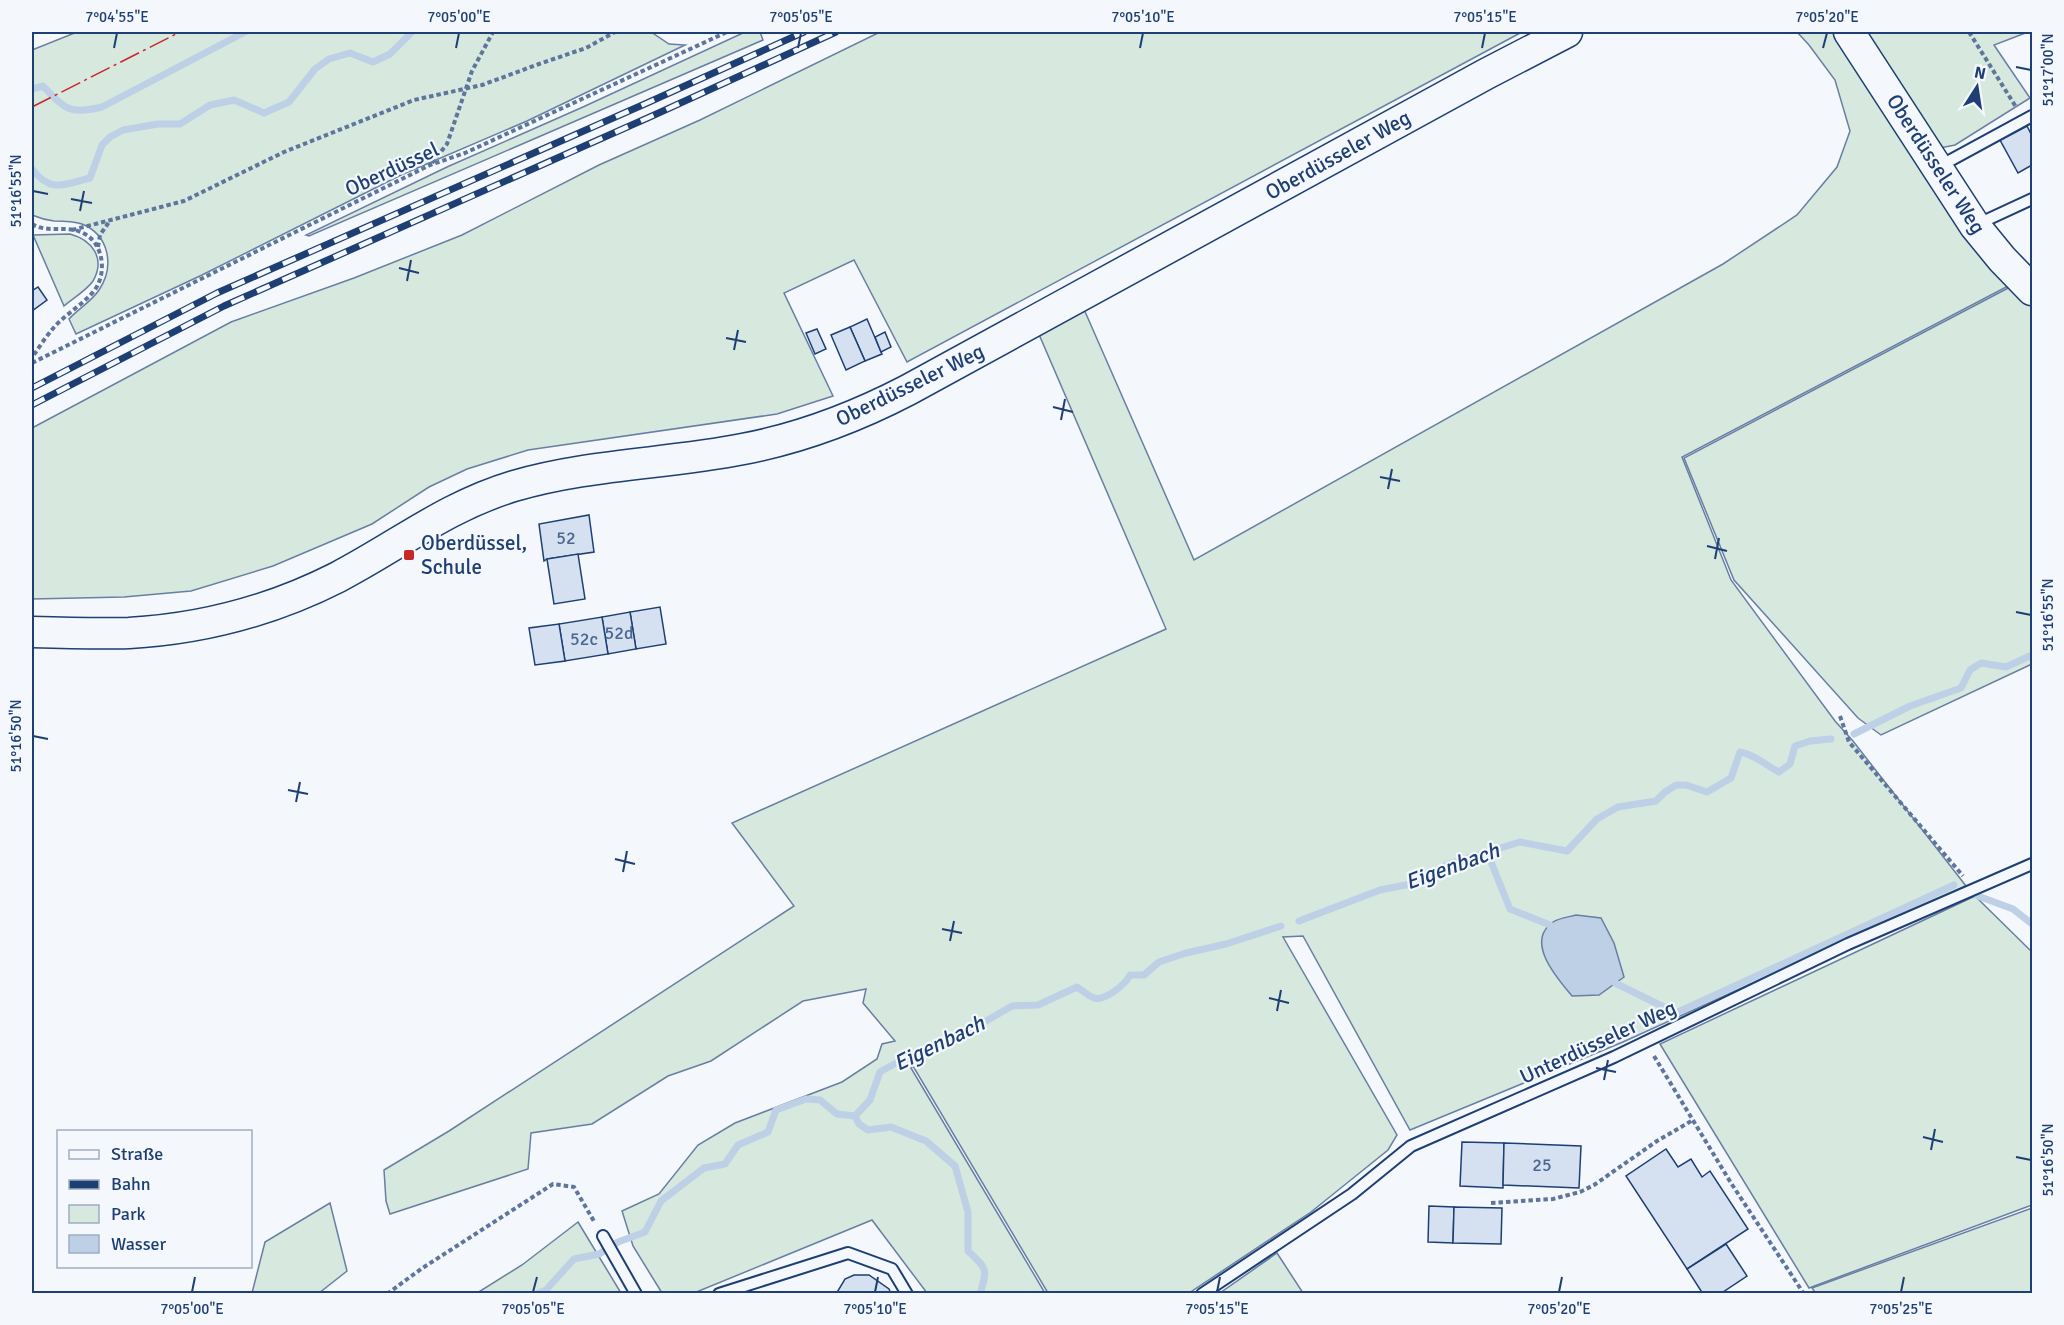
<svg xmlns="http://www.w3.org/2000/svg" width="2064" height="1325" font-family="Signika,sans-serif">
<style>
.green{fill:#d7e8df;stroke:#687fa3;stroke-width:1.5}
.water{fill:#bed0e5;stroke:#687fa3;stroke-width:1.5}
.lines{fill:none;stroke-linecap:round;stroke-linejoin:round}
.stream{stroke:#bed0e5;stroke-width:7}
.building{fill:#d5e0f0;stroke:#1d3f73;stroke-width:1.5}
.lane-casing{stroke:#1d3f73;stroke-width:14}
.secondary-casing{stroke:#1d3f73;stroke-width:33}
.path{stroke:#5e769c;stroke-width:4;stroke-dasharray:4.5 3;stroke-linecap:butt}
.lane{stroke:#f4f7fb;stroke-width:10}
.secondary{stroke:#f4f7fb;stroke-width:30}
.rail-casing{stroke:#1d3f73;stroke-width:7}
.rail{stroke:#f4f7fb;stroke-width:4.5;stroke-dasharray:14;stroke-linecap:butt}
.power{stroke:#c62828;stroke-width:1.5;stroke-dasharray:21 4.5 3 4.5;stroke-linecap:butt}
.ticks{fill:none;stroke:#1d3f73;stroke-width:2}
.poi-dot{fill:#c62828;stroke:#f4f7fb;stroke-width:2}
.labels{text-anchor:middle;dominant-baseline:central;stroke-width:4.5;stroke-linejoin:round;paint-order:stroke}
.number-label{font-size:18px;fill:#4b6792}
.street-label{font-size:21px;fill:#1d3f73;stroke:#f4f7fb}
.poi-label{font-size:21px;fill:#1d3f73;stroke:#f4f7fb;text-anchor:start}
.water-label{font-size:22px;font-style:italic;fill:#1d3f73;stroke:#f4f7fb}
.neatline{fill:none;stroke:#1d3f73;stroke-width:2}
.ticks-label{font-size:15px;text-anchor:middle;fill:#1d3f73}
</style>
<rect width="100%" height="100%" fill="#f4f7fb"/>
<!-- green -->
<g class="green">
<path d="M 77,32 L 651,32 L 669,44 L 685,45 L 527,121 L 401,175 L 202,275 L 76,334 L 69,319 C 78,309 92,301 99,290 C 115,266 109,235 82,224 C 73,221 63,221 54,221 C 46,220 39,218 32,215 L 32,172 L 35,174 L 32,169 L 32,50 Z"/>
<path d="M 745,32 L 760,32 L 763,40 L 309,236 L 306,235 L 447,167 L 583,107 Z"/>
<path d="M 880,32 L 1522,32 L 907,362 L 854,260 L 784,293 L 833,396 L 777,414 L 528,450 L 467,469 L 429,487 L 372,524 L 273,566 L 191,591 L 124,597 L 32,599 L 32,428 L 231,322 L 354,278 L 462,235 L 599,165 L 700,120 Z"/>
<path d="M 1797,32 L 1837,32 L 2012,284 L 1682,457 L 1731,580 L 1835,721 L 1853,741 L 1966,886 L 1623,1042 L 1410,1130 L 1303,936 L 1283,937 L 1397,1135 L 1388,1150 L 1311,1212 L 1189,1293 L 1048,1293 L 913,1066 L 911,1068 L 1045,1293 L 927,1293 L 872,1220 L 694,1293 L 662,1293 L 633,1246 L 622,1211 L 659,1194 L 698,1145 L 735,1123 L 842,1082 L 877,1059 L 882,1044 L 895,1041 L 863,1003 L 866,989 L 803,1001 L 711,1061 L 668,1076 L 592,1124 L 531,1133 L 528,1169 L 390,1214 L 386,1201 L 384,1170 L 449,1131 L 794,906 L 732,823 L 1166,629 L 1038,332 L 1083,307 L 1194,560 L 1723,264 L 1797,215 L 1837,167 L 1850,131 L 1835,80 L 1809,45 Z"/>
<path d="M 1868,32 L 2028,32 L 1994,45 L 2030,98 L 1955,145 L 1940,148 L 1874,52 Z"/>
<path d="M 70,234 C 92,240 106,258 93,281 C 87,290 72,299 64,306 L 33,235 Z"/>
<path d="M 2012,286 L 2032,302 L 2032,664 L 1881,735 L 1858,718 L 1734,580 L 1684,458 Z"/>
<path d="M 1975,896 L 2032,952 L 2032,1205 L 1809,1288 L 1660,1044 Z"/>
<path d="M 330,1203 L 347,1271 L 319,1293 L 252,1293 L 265,1242 Z"/>
<path d="M 2032,1208 L 2032,1293 L 1816,1294 L 1812,1288 Z"/>
<path d="M 578,1222 L 621,1293 L 477,1293 L 522,1265 Z"/>
<path d="M 1277,1253 L 1303,1293 L 1220,1293 Z"/>
</g>
<!-- water -->
<path class="water" d="M 1576,915 L 1601,918 L 1614,943 L 1624,977 L 1599,995 L 1572,996 C 1558,979 1524,942 1553,922 C 1559,918 1569,917 1576,915 Z"/>
<g class="lines">
<!-- stream -->
<g class="stream">
<path d="M 32,89 L 43,86 C 65,109 69,115 102,107 L 245,32"/>
<path d="M 32,169 C 50,193 64,185 90,178 L 102,145 L 110,137 L 123,130 L 158,124 L 180,124 L 210,105 L 234,100 L 264,113 L 289,102 L 315,69 L 329,59 L 350,53 L 373,62 L 390,54 L 412,32"/>
<path d="M 1854,734 L 1910,706 L 1961,688 L 1970,670 L 1981,663 L 2006,667 L 2032,655"/>
<path d="M 1487,852 L 1510,909 L 1550,925 L 1556,930"/>
<path d="M 1978,896 L 2013,909 L 2032,924"/>
<path d="M 1299,921 L 1380,890 L 1416,883 L 1448,864 L 1520,842 L 1567,851 L 1597,819 L 1618,807 L 1656,801 L 1665,792 L 1676,785 L 1686,785 L 1707,792 L 1731,778 L 1740,752 C 1756,755 1765,765 1779,772 L 1790,764 L 1795,746 L 1810,741 L 1831,739"/>
<path d="M 1609,978 L 1615,983 L 1676,1013 L 1954,885"/>
<path d="M 855,1116 L 859,1124 L 868,1130 L 891,1127 L 926,1141 L 955,1166 L 968,1212 L 968,1251 C 987,1269 988,1268 980,1294"/>
<path d="M 537,1294 L 546,1290 L 574,1259 L 599,1254 L 618,1242 L 645,1232 L 661,1201 L 704,1168 L 725,1164 L 738,1145 L 768,1132 L 776,1110 L 806,1099 L 820,1100 L 837,1114 L 855,1116 L 870,1100 L 880,1072 L 896,1063 L 918,1058 L 960,1036 L 1012,1006 L 1038,1005 L 1077,987 C 1082,990 1088,996 1094,998 C 1105,1001 1125,985 1130,975 L 1144,975 L 1159,962 L 1186,953 L 1226,944 L 1281,926"/>
</g>
</g>
<!-- building -->
<g class="building">
<path d="M 2027,126 L 2032,136 L 2032,165 L 2018,173 L 2000,140 Z"/>
<path d="M 38,287 L 47,300 L 32,311 L 32,291 Z"/>
<path d="M 867,319 L 882,354 L 865,361 L 850,327 Z"/>
<path d="M 850,327 L 865,361 L 846,370 L 831,335 Z"/>
<path d="M 817,329 L 826,349 L 815,354 L 806,333 Z"/>
<path d="M 885,332 L 891,347 L 881,352 L 875,337 Z"/>
<path d="M 589,515 L 594,552 L 547,559 L 544,561 L 539,524 Z"/>
<path d="M 578,554 L 585,599 L 554,604 L 547,559 Z"/>
<path d="M 660,607 L 666,644 L 636,649 L 630,612 Z"/>
<path d="M 630,612 L 636,649 L 608,654 L 602,617 Z"/>
<path d="M 602,617 L 608,654 L 565,661 L 559,624 Z"/>
<path d="M 559,624 L 565,661 L 535,665 L 529,628 Z"/>
<path d="M 1462,1142 L 1504,1143 L 1503,1188 L 1460,1186 Z"/>
<path d="M 1504,1143 L 1581,1146 L 1579,1188 L 1503,1185 Z"/>
<path d="M 1666,1149 L 1678,1167 L 1691,1159 L 1702,1177 L 1710,1171 L 1748,1229 L 1687,1269 L 1626,1176 Z"/>
<path d="M 1429,1206 L 1454,1207 L 1453,1243 L 1428,1242 Z"/>
<path d="M 1454,1207 L 1502,1208 L 1501,1244 L 1453,1243 Z"/>
<path d="M 1726,1244 L 1747,1276 L 1720,1294 L 1703,1294 L 1687,1269 Z"/>
<path d="M 854,1275 L 869,1275 L 889,1289 L 891,1294 L 836,1294 L 845,1279 Z"/>
</g>
<g class="lines">
<!-- lane casing -->
<g class="lane-casing">
<g id="lane">
<path d="M 1940,166 L 2032,116"/>
<path d="M 1978,224 L 2032,199"/>
<path d="M 603,1236 L 636,1294"/>
<path d="M 719,1294 L 848,1253 L 892,1269 L 907,1294"/>
<path d="M 1202,1294 L 1352,1194 L 1411,1146 L 1614,1057 L 1848,944 L 2032,864"/>
</g>
</g>
<!-- secondary casing -->
<g class="secondary-casing">
<g id="secondary">
<path d="M 1849,32 L 1975,226 L 2002,259 L 2032,290"/>
<path d="M 32,632 C 64,633 97,634 129,633 C 202,629 273,610 338,577 C 399,545 447,506 514,486 C 589,464 667,464 743,449 C 801,438 856,417 908,390 L 1486,74 L 1567,32"/>
</g>
</g>
<!-- path -->
<g class="path">
<path d="M 1969,32 L 2016,107"/>
<path d="M 432,163 L 447,144 L 472,71 L 493,32"/>
<path d="M 32,224 C 48,234 68,224 85,234 C 104,245 107,274 94,291 C 83,304 68,313 56,325 C 47,335 39,347 32,358"/>
<path d="M 72,230 L 184,201 L 284,152 L 414,100 L 482,85 L 539,64 L 586,48 L 615,32"/>
<path d="M 98,247 L 100,235 L 109,222"/>
<path d="M 32,363 L 430,165 L 465,153 L 727,32"/>
<path d="M 1840,716 L 1849,742 L 1963,876"/>
<path d="M 1654,1056 L 1731,1183 L 1804,1294"/>
<path d="M 1491,1203 L 1553,1199 L 1580,1192 L 1594,1185 L 1657,1141 L 1693,1120"/>
<path d="M 387,1294 L 421,1269 L 553,1184 L 574,1187 L 595,1223"/>
</g>
<!-- lane -->
<use href="#lane" class="lane"/>
<!-- secondary -->
<use href="#secondary" class="secondary"/>
<!-- rail casing -->
<g class="rail-casing">
<g id="rail">
<path d="M 32,388 L 217,293 L 647,103 L 804,32"/>
<path d="M 32,405 L 224,306 L 652,116 L 836,32"/>
</g>
</g>
<!-- rail -->
<use href="#rail" class="rail"/>
<!-- power -->
<path class="power" d="M 32,107 L 180,32"/>
</g>
<!-- ticks -->
<path class="ticks" d="M 114,48 L 117,33M 456,48 L 459,33M 798,48 L 801,33M 1140,48 L 1143,33M 1482,48 L 1485,33M 1823,48 L 1827,33M 2016,67 L 2031,70M 33,191 L 48,194M 71,199 L 92,203M 80,211 L 84,191M 399,268 L 419,273M 407,281 L 411,260M 726,338 L 746,342M 734,350 L 738,330M 1053,407 L 1073,412M 1061,420 L 1065,399M 1380,477 L 1400,481M 1388,489 L 1392,469M 1707,546 L 1727,551M 1715,559 L 1719,538M 2016,612 L 2031,615M 33,736 L 48,739M 288,790 L 308,794M 296,802 L 300,782M 615,859 L 635,864M 623,872 L 627,851M 942,929 L 962,933M 950,941 L 954,921M 1269,998 L 1289,1003M 1277,1011 L 1281,990M 1596,1068 L 1616,1072M 1604,1080 L 1608,1060M 1923,1137 L 1943,1142M 1931,1150 L 1935,1129M 2016,1157 L 2031,1160M 192,1292 L 195,1277M 533,1292 L 537,1277M 875,1292 L 878,1277M 1217,1292 L 1220,1277M 1559,1292 L 1562,1277M 1901,1292 L 1904,1277"/>
<!-- markers -->
<rect class="poi-dot" x="403" y="549" width="12" height="12" rx="3"/>
<g class="labels">
<!-- number labels -->
<g class="number-label">
<text x="566" y="538">52</text>
<text x="619" y="633">52d</text>
<text x="584" y="639">52c</text>
<text x="1542" y="1165">25</text>
</g>
<!-- street labels -->
<g class="street-label">
<text transform="translate(1338 155) rotate(-29)">Oberdüsseler Weg</text>
<text transform="translate(1936 164) rotate(57)">Oberdüsseler Weg</text>
<text transform="translate(392 169) rotate(-25)">Oberdüssel</text>
<text transform="translate(910 385) rotate(-26)">Oberdüsseler Weg</text>
<text transform="translate(1598 1042) rotate(-25)">Unterdüsseler Weg</text>
</g>
<!-- poi labels -->
<g class="poi-label">
<text x="421" y="543">Oberdüssel,<tspan x="421" dy="24">Schule</tspan></text>
</g>
<!-- water labels -->
<g class="water-label">
<text transform="translate(1452 866) rotate(-20)">Eigenbach</text>
<text transform="translate(939 1043) rotate(-26)">Eigenbach</text>
</g>
</g>
<!-- border -->
<rect width="2064" height="1325" fill="none" stroke="#f4f7fb" stroke-width="66"/>
<!-- legend -->
<rect x="57" y="1130" width="195" height="138" fill="#f4f7fb" stroke="#9eadc5" stroke-width="1.5"/>
<rect x="69" y="1150" width="30" height="9" fill="#f4f7fb" stroke="#9eadc5" stroke-width="1.5"/>
<text x="111" y="1160" font-size="18" fill="#1d3f73">Straße</text>
<rect x="69" y="1180" width="30" height="9" fill="#1d3f73" stroke="#9eadc5" stroke-width="1.5"/>
<text x="111" y="1190" font-size="18" fill="#1d3f73">Bahn</text>
<rect x="69" y="1205" width="30" height="18" fill="#d7e8df" stroke="#9eadc5" stroke-width="1.5"/>
<text x="111" y="1220" font-size="18" fill="#1d3f73">Park</text>
<rect x="69" y="1235" width="30" height="18" fill="#bed0e5" stroke="#9eadc5" stroke-width="1.5"/>
<text x="111" y="1250" font-size="18" fill="#1d3f73">Wasser</text>
<!-- north arrow -->
<g transform="translate(1977 87) rotate(12)" stroke="#f4f7fb" stroke-width="4.5" paint-order="stroke">
<path d="M0-4.5L10 22L0 15L-10 22Z" fill="#1d3f73"/>
<text y="-9" font-size="16" font-weight="bold" text-anchor="middle" fill="#1d3f73">N</text>
</g>
<rect x="33" y="33" width="1998" height="1259" class="neatline"/>
<g class="ticks-label">
<text x="117" y="22">7°04'55"E</text>
<text x="459" y="22">7°05'00"E</text>
<text x="801" y="22">7°05'05"E</text>
<text x="1143" y="22">7°05'10"E</text>
<text x="1485" y="22">7°05'15"E</text>
<text x="1827" y="22">7°05'20"E</text>
<text transform="translate(2048 70) rotate(-90)" y="5">51°17'00"N</text>
<text transform="translate(16 191) rotate(-90)" y="5">51°16'55"N</text>
<text transform="translate(2048 615) rotate(-90)" y="5">51°16'55"N</text>
<text transform="translate(16 736) rotate(-90)" y="5">51°16'50"N</text>
<text transform="translate(2048 1160) rotate(-90)" y="5">51°16'50"N</text>
<text x="192" y="1314">7°05'00"E</text>
<text x="533" y="1314">7°05'05"E</text>
<text x="875" y="1314">7°05'10"E</text>
<text x="1217" y="1314">7°05'15"E</text>
<text x="1559" y="1314">7°05'20"E</text>
<text x="1901" y="1314">7°05'25"E</text>
</g>
</svg>
